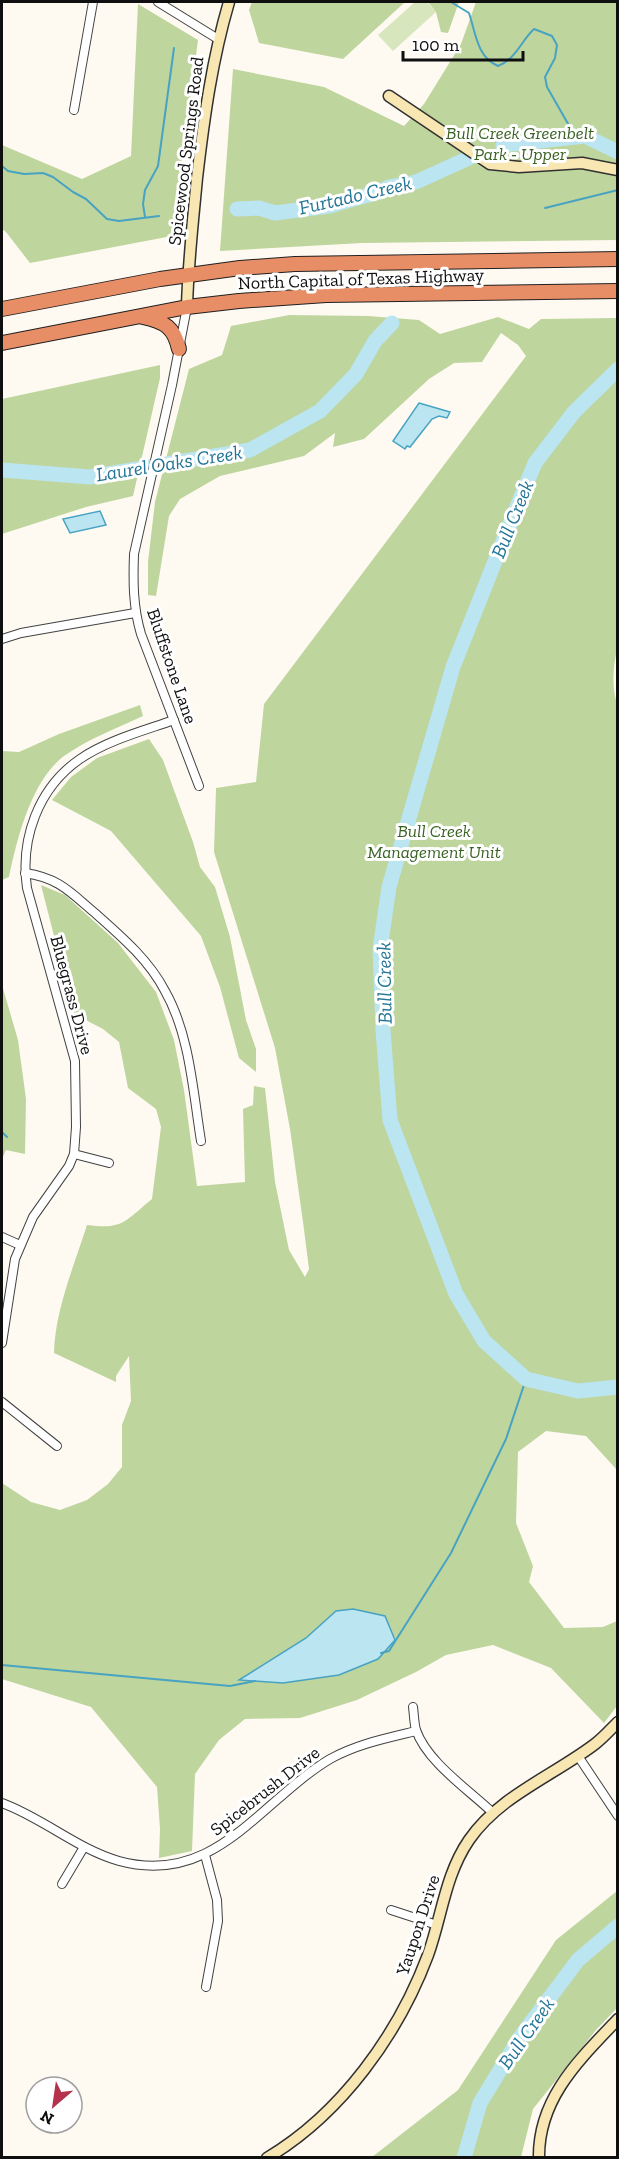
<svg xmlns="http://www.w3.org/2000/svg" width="619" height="2159" font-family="'Zilla Slab',serif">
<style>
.green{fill:#d8e6be}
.forest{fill:#bfd59e}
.water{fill:#bae5f1;stroke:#48a3c2;stroke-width:1.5}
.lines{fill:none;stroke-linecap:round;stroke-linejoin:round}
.stream{stroke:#48a3c2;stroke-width:2}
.river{stroke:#bae5f1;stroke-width:15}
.street-casing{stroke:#424242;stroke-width:10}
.secondary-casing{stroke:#313131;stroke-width:13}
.highway-casing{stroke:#202020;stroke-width:16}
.street{stroke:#fff;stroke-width:8}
.secondary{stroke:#f8e6b3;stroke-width:10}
.highway{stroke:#e88e66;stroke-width:14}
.labels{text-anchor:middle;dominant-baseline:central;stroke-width:6;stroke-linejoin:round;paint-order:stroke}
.park-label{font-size:18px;font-style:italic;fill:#3a6224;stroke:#fff}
.street-label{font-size:18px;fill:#0f0f0f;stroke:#fff}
.water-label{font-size:20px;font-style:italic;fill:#227597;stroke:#fff}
</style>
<rect width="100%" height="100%" fill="#fefaf2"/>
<!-- green -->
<path class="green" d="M 415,2 L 427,2 L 436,12 L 393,51 L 378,35 Z"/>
<!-- forest -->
<g class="forest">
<path d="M 252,2 L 405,2 L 343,59 L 259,43 L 249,10 Z"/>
<path d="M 428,2 L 459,2 L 448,33 L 441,32 L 436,12 Z"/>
<path d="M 476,2 L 617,2 L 617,240 L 362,243 L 220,251 L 233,69 L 324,87 L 404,126 L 424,104 L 461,44 Z"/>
<path d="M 138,4 L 198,40 L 172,236 L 30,263 L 6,232 L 2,229 L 2,145 L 82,179 L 131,156 Z"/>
<path d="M 289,315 L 368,316 L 419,320 L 440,334 L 498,317 L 529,329 L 541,319 L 617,318 L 618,645 C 613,665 611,688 618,707 L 617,1470 L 586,1436 L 546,1431 L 518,1452 L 516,1523 L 533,1566 L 529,1582 L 564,1628 L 603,1627 L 617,1621 L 617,1706 L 604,1723 L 551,1668 L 493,1645 L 446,1655 L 416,1672 L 357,1700 L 300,1718 L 245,1719 L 219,1740 L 195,1774 L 192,1851 L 159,1858 L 160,1829 L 157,1787 L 91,1707 L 2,1679 L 2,1483 L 31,1502 L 60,1510 L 87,1500 L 108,1484 L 122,1467 L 122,1425 L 131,1401 L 129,1356 L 116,1376 L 116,1382 L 54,1353 C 55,1310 74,1266 87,1225 C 123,1230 125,1221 152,1199 L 161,1127 L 156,1109 L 128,1088 L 119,1042 L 103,1029 L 74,1014 L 41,885 L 65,895 L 118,943 L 156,992 L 174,1040 L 184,1090 L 197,1186 L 245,1182 L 243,1109 L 253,1105 L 254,1086 L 265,1088 L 275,1182 L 289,1250 L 305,1277 L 309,1269 L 303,1222 L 290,1129 L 275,1048 L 214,852 L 216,788 L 256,782 L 264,704 L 526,356 L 518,345 L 501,333 L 482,362 L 454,363 L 429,379 L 364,439 L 333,447 L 335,433 L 304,456 L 220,476 L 180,499 L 169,516 L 156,596 L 148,595 L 148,562 L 155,502 L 189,369 L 222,355 L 231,326 Z"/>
<path d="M 160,365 L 160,378 L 133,496 L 86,507 L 2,534 L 2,399 Z"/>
<path d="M 140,705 L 143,716 C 117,728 88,739 64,756 C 31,781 17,839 9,877 L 2,880 L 2,751 L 19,752 L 59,734 Z"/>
<path d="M 149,739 L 163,760 L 193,842 L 200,867 L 215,887 L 230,937 L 246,1020 L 256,1049 L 256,1072 L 239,1058 L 220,987 L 201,936 L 111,831 L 52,800 L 71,777 L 97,758 Z"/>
<path d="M 2,985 L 18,1040 L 26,1099 L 25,1154 L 6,1150 L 2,1159 Z"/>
<path d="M 617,1891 L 617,2008 L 596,2030 L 533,2109 L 521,2157 L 372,2157 L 458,2090 L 556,1940 Z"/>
</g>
<!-- water -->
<g class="water">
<path d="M 419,403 L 450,412 L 447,418 L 439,416 L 432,419 L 410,447 L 407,446 L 405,449 L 393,441 Z"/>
<path d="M 100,511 L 106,525 L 70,533 L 63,519 Z"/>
<path d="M 353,1609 L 385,1616 L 395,1640 L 378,1659 L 339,1675 L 283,1683 L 239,1680 L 306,1638 L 336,1611 Z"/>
</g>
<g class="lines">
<!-- stream -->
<g class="stream">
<path d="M 451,2 L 469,13 C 476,34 477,57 498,66 C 516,59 521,41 534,29 L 552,36 L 557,45 L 555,58 L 545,77 L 547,87 L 575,136"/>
<path d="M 2,166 L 8,171 L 24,174 L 43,173 L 53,177 L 73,192 L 86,199 L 107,219 L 119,221 L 159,216"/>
<path d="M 545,208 L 618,190"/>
<path d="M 145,217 L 143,204 L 145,190 L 158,166 L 174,48"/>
<path d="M 2,1132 L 7,1137"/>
<path d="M 381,1653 L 389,1651 L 451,1553 L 506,1439 L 526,1379"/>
<path d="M 2,1665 L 230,1686 L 255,1681"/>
</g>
<!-- river -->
<g class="river">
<path d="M 503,145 L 585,136 L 618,152"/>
<path d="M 237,209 L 259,208 L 275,213 L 329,206 L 379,192 L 389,187 L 416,182 L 469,158"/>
<path d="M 618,369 L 574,412 L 535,463 L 505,536 L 453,667 L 389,887 L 380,949 L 383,1030 L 390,1120 L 456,1294 L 484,1341 L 526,1379 L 578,1391 L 618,1387"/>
<path d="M 2,470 L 90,477 L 250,450 L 320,411 L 356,374 L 375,341 L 392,323"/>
<path d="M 464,2158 L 480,2103 L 521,2036 L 578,1960 L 618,1926"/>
</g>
<!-- street casing -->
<g class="street-casing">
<g id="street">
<path d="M 158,2 L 218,39"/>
<path d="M 74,110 L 93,2"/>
<path d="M 187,307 L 172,385 L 134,554 C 133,582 133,607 141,634 L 199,786"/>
<path d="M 2,639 L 21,633 L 135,613"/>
<path d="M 25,873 C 59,878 70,892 95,913 C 121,936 149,960 165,991 C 190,1035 193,1092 201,1141"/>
<path d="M 74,1154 L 109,1163"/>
<path d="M 2,1237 L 20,1245"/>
<path d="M 2,1343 L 15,1259 L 33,1217 L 69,1166 L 74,1154 L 76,1127 L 75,1061 L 27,888 C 20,839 38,788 80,759 C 108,740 143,731 174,720"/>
<path d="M 2,1402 L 57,1446"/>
<path d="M 413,1707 C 414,1714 414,1723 416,1730 C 427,1762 469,1790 493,1813"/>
<path d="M 578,1756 L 618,1816"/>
<path d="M 2,1803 C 43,1818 77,1849 119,1861 C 215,1887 260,1801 330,1759 C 357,1744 387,1738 416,1731"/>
<path d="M 205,1855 L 217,1900 L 218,1921 L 206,1987"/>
<path d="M 62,1884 L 84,1847"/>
<path d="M 391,1910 L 437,1925"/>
</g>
</g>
<!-- secondary casing -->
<g class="secondary-casing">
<g id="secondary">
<path d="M 389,96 L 490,164 L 519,167 L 582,163 L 618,170"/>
<path d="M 187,307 C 188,264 193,221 197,178 C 204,118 212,60 229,2"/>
<path d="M 267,2158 C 341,2114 398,2035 428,1955 C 442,1916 445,1875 469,1840 C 499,1796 553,1776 595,1744 C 603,1738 610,1730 618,1722"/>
<path d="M 539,2158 C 538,2098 580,2059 618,2019"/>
</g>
</g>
<!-- highway casing -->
<g class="highway-casing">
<g id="highway">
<path d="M 2,309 L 160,279 L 240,268 L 295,264 L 618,259"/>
<path d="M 143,317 C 165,322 174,327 179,349"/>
<path d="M 2,343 L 187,307 L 239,301 L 326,295 L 618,291"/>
</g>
</g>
<!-- street -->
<use href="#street" class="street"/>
<!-- secondary -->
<use href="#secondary" class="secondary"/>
<!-- highway -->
<use href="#highway" class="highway"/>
</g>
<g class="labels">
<!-- park labels -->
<g class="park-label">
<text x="520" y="133">Bull Creek Greenbelt<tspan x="520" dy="21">Park - Upper</tspan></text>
<text x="434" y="831">Bull Creek<tspan x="434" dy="21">Management Unit</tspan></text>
</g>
<!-- street labels -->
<g class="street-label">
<text transform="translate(186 151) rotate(-83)">Spicewood Springs Road</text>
<text transform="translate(361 279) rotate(-2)">North Capital of Texas Highway</text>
<text transform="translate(172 666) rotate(71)">Bluffstone Lane</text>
<text transform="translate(72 995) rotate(75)">Bluegrass Drive</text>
<text transform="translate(265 1791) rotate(-38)">Spicebrush Drive</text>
<text transform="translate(418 1925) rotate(-72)">Yaupon Drive</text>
</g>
<!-- water labels -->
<g class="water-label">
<text transform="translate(355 195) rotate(-13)">Furtado Creek</text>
<text transform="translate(169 463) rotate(-9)">Laurel Oaks Creek</text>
<text transform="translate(512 519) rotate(-68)">Bull Creek</text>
<text transform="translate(384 983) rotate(-91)">Bull Creek</text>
<text transform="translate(526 2033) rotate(-55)">Bull Creek</text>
</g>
</g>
<!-- border -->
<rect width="619" height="2159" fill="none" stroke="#0f0f0f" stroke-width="6"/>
<!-- north arrow -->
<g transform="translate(54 2105) rotate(209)"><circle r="28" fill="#ffffff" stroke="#9f9f9f" stroke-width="1.5"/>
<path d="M0-4.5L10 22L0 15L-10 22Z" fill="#b4324b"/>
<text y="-9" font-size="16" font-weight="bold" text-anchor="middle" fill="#0f0f0f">N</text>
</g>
<!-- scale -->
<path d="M403 51v9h120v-9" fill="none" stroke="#0f0f0f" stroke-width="3"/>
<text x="412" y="51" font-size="18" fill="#0f0f0f" stroke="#ffffff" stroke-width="4.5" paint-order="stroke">100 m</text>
</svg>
